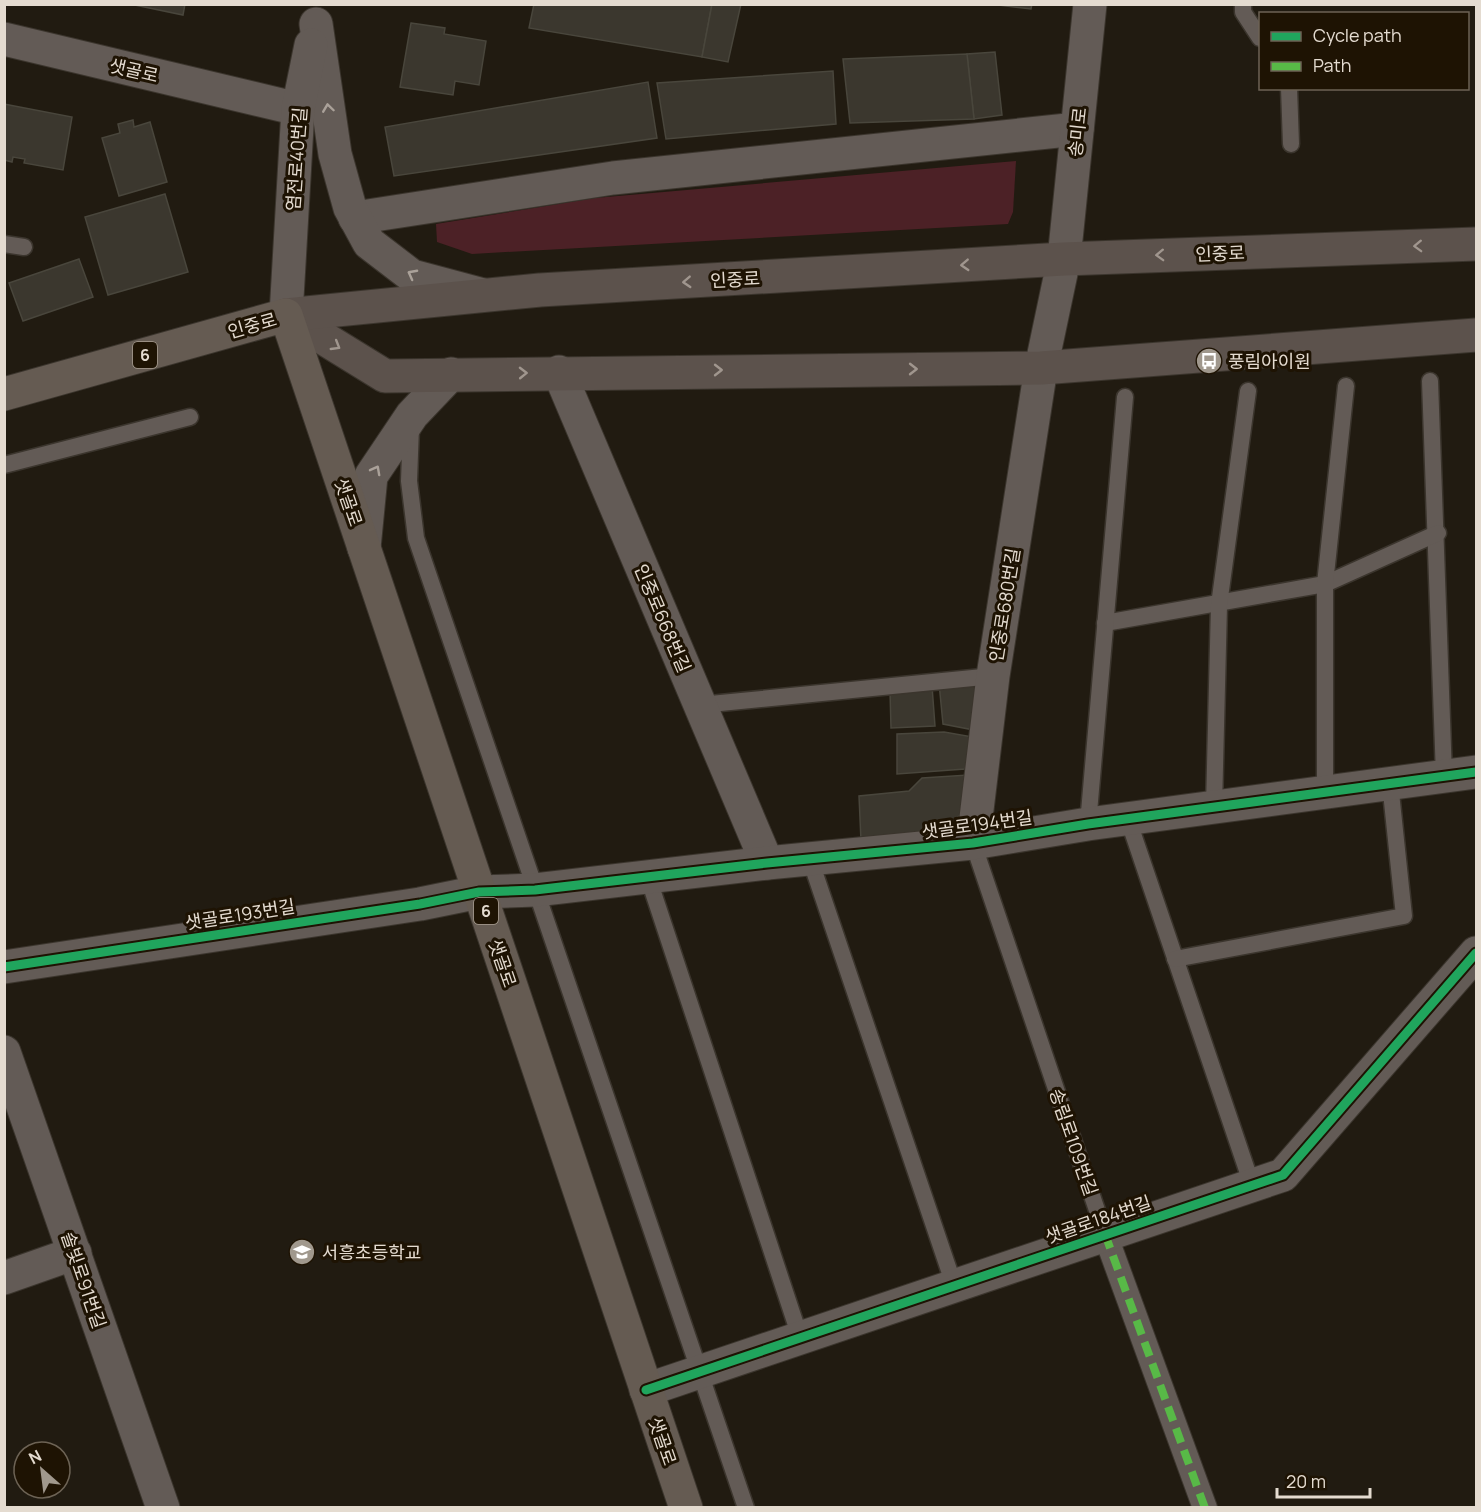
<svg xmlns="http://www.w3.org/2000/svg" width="1481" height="1512" font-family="Manrope,'Noto Sans KR',sans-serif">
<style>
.green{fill:#4c2126}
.building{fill:#3b372e;stroke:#49463c;stroke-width:1.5}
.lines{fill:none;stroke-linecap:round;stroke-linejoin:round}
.service-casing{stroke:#3b352d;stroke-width:19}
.pedestrian-casing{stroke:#3b352d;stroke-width:26}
.minor-casing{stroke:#3b352d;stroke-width:35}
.tertiary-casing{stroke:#3b352d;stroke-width:35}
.secondary-casing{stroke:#3b352d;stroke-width:35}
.primary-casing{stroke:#3b352d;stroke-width:35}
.service{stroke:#635b56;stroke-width:16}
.pedestrian{stroke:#635b56;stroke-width:24}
.minor{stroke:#635b56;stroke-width:33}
.tertiary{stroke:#635b56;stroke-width:33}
.secondary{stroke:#5c524c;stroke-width:33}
.primary{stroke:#655b52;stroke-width:33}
.quiet{stroke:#58b947;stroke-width:8;stroke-dasharray:15 8;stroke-linecap:butt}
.cycleway-casing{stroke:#1e1303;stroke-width:13}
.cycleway{stroke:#20a55d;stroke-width:9}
.oneway{stroke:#aaa199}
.oneway2{stroke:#a0968e}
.labels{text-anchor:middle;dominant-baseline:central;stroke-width:6;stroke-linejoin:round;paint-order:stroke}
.shield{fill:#1e1303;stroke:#a99f92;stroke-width:1.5}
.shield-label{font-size:16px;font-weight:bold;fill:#e4dbd0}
.street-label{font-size:18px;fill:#e4dbd0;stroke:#1e1303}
.poi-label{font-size:18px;fill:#e4dbd0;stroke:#1e1303;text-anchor:start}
</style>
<rect width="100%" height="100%" fill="#211b11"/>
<!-- green -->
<path class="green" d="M 1016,161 L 1013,212 L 1008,224 L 472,254 L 437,242 L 436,224 L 595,198 Z"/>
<!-- building -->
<g class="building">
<path d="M 130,4 L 185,4 L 183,15 Z"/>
<path d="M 534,4 L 712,4 L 702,57 L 529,28 Z"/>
<path d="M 712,4 L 741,4 L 728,62 L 702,57 Z"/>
<path d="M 990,4 L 1032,4 L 1031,9 Z"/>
<path d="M 411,23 L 445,28 L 444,34 L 486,41 L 479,85 L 455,81 L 453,95 L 400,87 Z"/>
<path d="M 995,52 L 1002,115 L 974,119 L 967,54 Z"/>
<path d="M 967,54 L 974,119 L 850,123 L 843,59 Z"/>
<path d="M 833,71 L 836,124 L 666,139 L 657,83 Z"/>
<path d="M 648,82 L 657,138 L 394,176 L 385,127 Z"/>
<path d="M 4,104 L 72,117 L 63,170 L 24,163 L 25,159 L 13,157 L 12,162 L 4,160 Z"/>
<path d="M 133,120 L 134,127 L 150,122 L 167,182 L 119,196 L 102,138 L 120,133 L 118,124 Z"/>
<path d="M 165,194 L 188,272 L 108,295 L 85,217 Z"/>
<path d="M 79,259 L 93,297 L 23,321 L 9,283 Z"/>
<path d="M 981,678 L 974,730 L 943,724 L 939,683 Z"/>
<path d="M 932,686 L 935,726 L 891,728 L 890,691 Z"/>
<path d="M 944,732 L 973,737 L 965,769 L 897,774 L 897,734 Z"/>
<path d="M 968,775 L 961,814 L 942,832 L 861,841 L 859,796 L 909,791 L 922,778 Z"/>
</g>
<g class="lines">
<!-- service casing -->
<g class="service-casing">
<g id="service">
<path d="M 1243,4 L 1243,12 L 1260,38"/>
<path d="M 1289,88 L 1291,144"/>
<path d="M 4,244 L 24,247"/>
<path d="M 1430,381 L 1444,776"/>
<path d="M 411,427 L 409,481 L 416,538 L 746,1508"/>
<path d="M 4,465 L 190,417"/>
<path d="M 1105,623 L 1325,584 L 1438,533"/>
<path d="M 700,705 L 993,676"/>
<path d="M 1325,792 L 1325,584 L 1346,386"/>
<path d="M 1214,807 L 1219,605 L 1248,391"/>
<path d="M 1128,819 L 1252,1185"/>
<path d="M 1088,824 L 1125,397"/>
<path d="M 973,843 L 1105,1234"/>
<path d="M 810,859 L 954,1285"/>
<path d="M 648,877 L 800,1337"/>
<path d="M 1175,959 L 1404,916 L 1390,783"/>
</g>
</g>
<!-- pedestrian casing -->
<g class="pedestrian-casing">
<path id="pedestrian" d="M 1105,1234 L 1205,1508"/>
</g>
<!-- minor casing -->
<g class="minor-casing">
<g id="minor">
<path d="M 355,218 L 613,178 L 1077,129"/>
<path d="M 559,372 L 767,863"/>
<path d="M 973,843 L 993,676 L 1041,368"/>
<path d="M 4,967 L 420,904 L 479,892 L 535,890 L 767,863 L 973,843 L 1088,824 L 1476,772"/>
<path d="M 4,1052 L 163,1508"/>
<path d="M 4,1278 L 75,1253"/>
<path d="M 646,1390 L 1283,1175 L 1476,953"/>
</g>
</g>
<!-- tertiary casing -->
<g class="tertiary-casing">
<g id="tertiary">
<path d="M 316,24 L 335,154 L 350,208 L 369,243 L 412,276 L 483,295"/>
<path d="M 4,39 L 298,109"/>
<path d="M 286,315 L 298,109 L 311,45"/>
<path d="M 1041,368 L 1064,259 L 1090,4"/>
<path d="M 364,548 L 371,476 L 412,415 L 451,374"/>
</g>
</g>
<!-- secondary casing -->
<g class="secondary-casing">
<g id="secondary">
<path d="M 286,315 L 385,376 L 1041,368 L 1476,335"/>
<path d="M 286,315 L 540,290 L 1064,259 L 1476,244"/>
</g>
</g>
<!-- primary casing -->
<g class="primary-casing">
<path id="primary" d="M 4,394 L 286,315 L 686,1508"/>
</g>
<!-- service -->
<use href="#service" class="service"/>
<!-- pedestrian -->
<use href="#pedestrian" class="pedestrian"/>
<!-- minor -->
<use href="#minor" class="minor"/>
<!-- tertiary -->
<use href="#tertiary" class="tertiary"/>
<!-- secondary -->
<use href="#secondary" class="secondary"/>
<!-- primary -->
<use href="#primary" class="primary"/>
<!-- quiet -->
<path class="quiet" d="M 1105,1234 L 1205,1508"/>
<!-- cycleway casing -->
<g class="cycleway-casing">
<g id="cycleway">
<path d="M 4,967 L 420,904 L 479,892 L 535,890 L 767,863 L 973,843 L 1088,824 L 1476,772"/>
<path d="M 646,1390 L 1283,1175 L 1476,953"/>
</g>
</g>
<!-- cycleway -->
<use href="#cycleway" class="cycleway"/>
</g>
<!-- one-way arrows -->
<defs><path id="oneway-chevron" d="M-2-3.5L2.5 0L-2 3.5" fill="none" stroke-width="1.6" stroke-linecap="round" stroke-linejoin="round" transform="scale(1.5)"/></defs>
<g class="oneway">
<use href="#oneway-chevron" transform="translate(328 108) rotate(-98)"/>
<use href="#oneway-chevron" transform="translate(412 274) rotate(-152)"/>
<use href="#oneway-chevron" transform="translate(376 470) rotate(-62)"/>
</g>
<g class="oneway2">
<use href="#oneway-chevron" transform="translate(1418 246) rotate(178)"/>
<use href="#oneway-chevron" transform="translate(1160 255) rotate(178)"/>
<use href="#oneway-chevron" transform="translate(965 265) rotate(177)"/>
<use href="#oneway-chevron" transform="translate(687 282) rotate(177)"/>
<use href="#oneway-chevron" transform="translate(336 346) rotate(31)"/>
<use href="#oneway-chevron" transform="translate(913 369)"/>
<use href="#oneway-chevron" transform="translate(718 370)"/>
<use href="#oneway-chevron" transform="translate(523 373) rotate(-1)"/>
</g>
<!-- icons -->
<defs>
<g id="bus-disc" transform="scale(1.35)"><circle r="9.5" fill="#a0988d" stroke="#1e1303"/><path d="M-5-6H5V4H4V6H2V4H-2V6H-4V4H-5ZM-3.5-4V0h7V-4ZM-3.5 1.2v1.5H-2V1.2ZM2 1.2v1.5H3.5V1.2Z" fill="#fff"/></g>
<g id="school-disc" transform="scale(1.35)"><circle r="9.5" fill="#a0988d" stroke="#1e1303"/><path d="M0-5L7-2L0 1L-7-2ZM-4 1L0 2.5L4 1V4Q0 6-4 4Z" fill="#fff"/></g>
</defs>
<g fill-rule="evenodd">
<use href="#bus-disc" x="1209" y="361"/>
<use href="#school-disc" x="302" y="1252"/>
</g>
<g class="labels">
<!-- shield labels -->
<g class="shield">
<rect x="133" y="342" width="24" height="26" rx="4.5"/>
<rect x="474" y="898" width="24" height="26" rx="4.5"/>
</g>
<g class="shield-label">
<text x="145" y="355">6</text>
<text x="486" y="911">6</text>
</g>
<!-- street labels -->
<g class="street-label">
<text transform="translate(134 70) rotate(13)">샛골로</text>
<text transform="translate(1077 132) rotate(-84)">송미로</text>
<text transform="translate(296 159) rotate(-86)">염전로40번길</text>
<text transform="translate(1220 253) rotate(-2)">인중로</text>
<text transform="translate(735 279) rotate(-3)">인중로</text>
<text transform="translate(252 325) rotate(-16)">인중로</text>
<text transform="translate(349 502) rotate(71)">샛골로</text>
<text transform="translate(1004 605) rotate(-81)">인중로680번길</text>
<text transform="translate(663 618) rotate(67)">인중로668번길</text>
<text transform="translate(977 824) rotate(-8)">샛골로194번길</text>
<text transform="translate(240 914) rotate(-9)">샛골로193번길</text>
<text transform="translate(503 963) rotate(71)">샛골로</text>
<text transform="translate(1074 1142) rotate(71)">송림로109번길</text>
<text transform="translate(1098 1219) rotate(-19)">샛골로184번길</text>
<text transform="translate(84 1280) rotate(71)">솔빛로91번길</text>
<text transform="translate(663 1441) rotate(71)">샛골로</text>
</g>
<!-- poi labels -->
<g class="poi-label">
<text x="1228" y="361">풍림아이원</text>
<text x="322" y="1252">서흥초등학교</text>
</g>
</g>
<!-- border -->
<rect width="1481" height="1512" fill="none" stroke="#e4dbd0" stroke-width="12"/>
<!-- legend -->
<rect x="1259" y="12" width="210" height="78" fill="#1e1303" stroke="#6d6355" stroke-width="1.5"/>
<rect x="1271" y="32" width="30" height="9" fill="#20a55d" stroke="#6d6355" stroke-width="1.5"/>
<text x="1313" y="42" font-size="18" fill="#e4dbd0">Cycle path</text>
<rect x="1271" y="62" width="30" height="9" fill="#58b947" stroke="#6d6355" stroke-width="1.5"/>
<text x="1313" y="72" font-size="18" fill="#e4dbd0">Path</text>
<!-- north arrow -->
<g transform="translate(42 1470) rotate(332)"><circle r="28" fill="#1e1303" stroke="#6d6355" stroke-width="1.5"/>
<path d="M0-4.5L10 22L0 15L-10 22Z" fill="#a0988d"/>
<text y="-9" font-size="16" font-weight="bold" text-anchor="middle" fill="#e4dbd0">N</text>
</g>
<!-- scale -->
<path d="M1277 1488v9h93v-9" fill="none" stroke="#e4dbd0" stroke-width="3"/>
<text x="1286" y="1488" font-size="18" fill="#e4dbd0" stroke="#1e1303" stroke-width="4.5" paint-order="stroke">20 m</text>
</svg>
